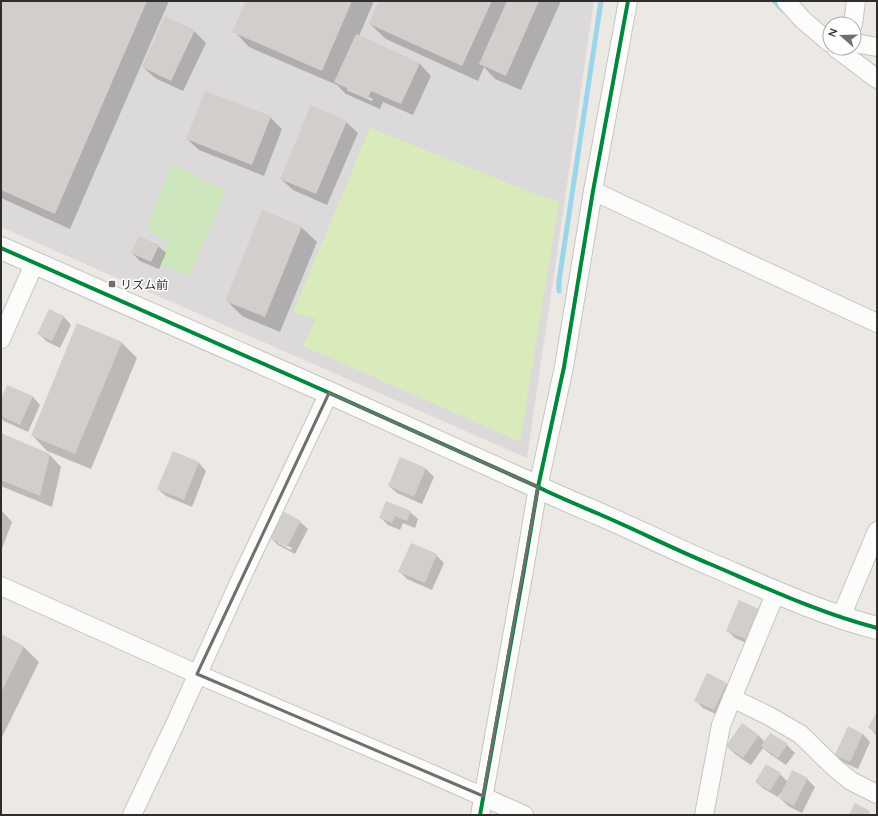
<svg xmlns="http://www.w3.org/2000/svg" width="878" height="816" font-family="Quicksand,'Noto Sans JP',sans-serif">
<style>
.industrial{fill:#dcd9db}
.green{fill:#cee6be}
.pitch{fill:#d9eabb}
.shadow{fill:#0003;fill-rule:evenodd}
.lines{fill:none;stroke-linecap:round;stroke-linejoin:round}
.stream{stroke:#99d6ec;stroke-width:5}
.building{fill:#d1cecb}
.minor-casing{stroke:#c5c4c5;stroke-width:20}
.tertiary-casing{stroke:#c5c4c5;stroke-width:24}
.minor{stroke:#fcfcfb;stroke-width:18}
.tertiary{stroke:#fcfcfb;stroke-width:22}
.cycleway-casing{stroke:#fff;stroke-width:6}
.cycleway{stroke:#00873e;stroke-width:4}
.marked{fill:none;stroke:#706f6e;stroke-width:3;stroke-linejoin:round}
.poi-dot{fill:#706f6e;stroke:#fff;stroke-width:1.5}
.labels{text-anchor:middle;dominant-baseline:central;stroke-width:3;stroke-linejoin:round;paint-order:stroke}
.poi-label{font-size:12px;fill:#2e2e2e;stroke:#fff;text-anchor:start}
</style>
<rect width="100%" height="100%" fill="#ece8e4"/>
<!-- industrial -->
<path class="industrial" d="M 1,1 L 594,1 L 527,458 L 1,227 Z"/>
<!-- green -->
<path class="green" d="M 172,164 L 226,191 L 189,277 L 158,263 L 169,241 L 146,230 Z"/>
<!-- pitch -->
<path class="pitch" d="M 370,128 L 538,195 L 559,202 L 520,442 L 303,346 L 316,319 L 293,312 Z"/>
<!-- shadow -->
<g class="shadow">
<path d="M 1,1 L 169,1 L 70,229 L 1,198 Z"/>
<path d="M 247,1 L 374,1 L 359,36 L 420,64 L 431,76 L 413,115 L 383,102 L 380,109 L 346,94 L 337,85 L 249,47 L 234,31 ZM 347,88 L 373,99 L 372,101 L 347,90 Z"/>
<path d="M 381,1 L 561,1 L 521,90 L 495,79 L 484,67 L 478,81 L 386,39 L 370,24 Z"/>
<path d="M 194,31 L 206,43 L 183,91 L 155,78 L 143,67 Z"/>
<path d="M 270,117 L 282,129 L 264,176 L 199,150 L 187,139 Z"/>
<path d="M 346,122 L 358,133 L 327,205 L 293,190 L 281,179 Z"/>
<path d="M 301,227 L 317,242 L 280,332 L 242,316 L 227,301 Z"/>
<path d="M 158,246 L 166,253 L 159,269 L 140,261 L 132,253 Z"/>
<path d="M 50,310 L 64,317 L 71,325 L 60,348 L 46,341 L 38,333 Z"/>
<path d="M 121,342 L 137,358 L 91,469 L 47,451 L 32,435 Z"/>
<path d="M 8,386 L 33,397 L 40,405 L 28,432 L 4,421 L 1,418 L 1,402 Z"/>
<path d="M 1,434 L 50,455 L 61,467 L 52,507 L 1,486 Z"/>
<path d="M 173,452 L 199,463 L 206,471 L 192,507 L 166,496 L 158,489 Z"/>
<path d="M 401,459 L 426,469 L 434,477 L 422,504 L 397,493 L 389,486 Z"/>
<path d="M 1,510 L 12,522 L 1,551 Z"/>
<path d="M 410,512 L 418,519 L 415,528 L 403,523 L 400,530 L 388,525 L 380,517 Z"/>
<path d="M 300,522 L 308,529 L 295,554 L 278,545 L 270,537 ZM 278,541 L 292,548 L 291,550 L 278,543 Z"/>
<path d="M 436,555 L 444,563 L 432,590 L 407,579 L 400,572 Z"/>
<path d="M 740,602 L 755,647 L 735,638 L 727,630 Z"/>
<path d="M 1,635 L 24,647 L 39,662 L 1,739 Z"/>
<path d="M 726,684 L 734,691 L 722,717 L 703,708 L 695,700 Z"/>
<path d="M 877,713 L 877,736 L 870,728 Z"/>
<path d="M 742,724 L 759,736 L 765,742 L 787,745 L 795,753 L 786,765 L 770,754 L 763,748 L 751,765 L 735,754 L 727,746 Z"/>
<path d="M 863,734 L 870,742 L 858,769 L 843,762 L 836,755 Z"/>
<path d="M 780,774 L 788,782 L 807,779 L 815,787 L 802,813 L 788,806 L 780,798 L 782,794 L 781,793 L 778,797 L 764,789 L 756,782 Z"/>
</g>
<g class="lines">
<!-- stream -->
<g class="stream">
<path d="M 774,1 L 783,10"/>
<path d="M 559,291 L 559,281 L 601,1"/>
</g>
</g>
<!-- building -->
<g class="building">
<path d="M 1,1 L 147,1 L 55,214 L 1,190 Z"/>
<path d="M 246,1 L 352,1 L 322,71 L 232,32 Z"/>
<path d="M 379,1 L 492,1 L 462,66 L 369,24 Z"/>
<path d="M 507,1 L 539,1 L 506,76 L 479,64 Z"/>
<path d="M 165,16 L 195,30 L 171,81 L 142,67 Z"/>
<path d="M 356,34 L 420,63 L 401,104 L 371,91 L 368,98 L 334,82 Z"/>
<path d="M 205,91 L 271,116 L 252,165 L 186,139 Z"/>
<path d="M 311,105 L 347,121 L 316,194 L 280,179 Z"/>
<path d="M 262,210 L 302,226 L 265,317 L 225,301 Z"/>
<path d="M 139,236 L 159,245 L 151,262 L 131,253 Z"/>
<path d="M 49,309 L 64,316 L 52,341 L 37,334 Z"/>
<path d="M 77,323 L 122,342 L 75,454 L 31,436 Z"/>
<path d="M 7,385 L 33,396 L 20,425 L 1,416 L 1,399 Z"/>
<path d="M 1,433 L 50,454 L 40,496 L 1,480 Z"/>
<path d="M 173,451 L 199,462 L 184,500 L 157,489 Z"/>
<path d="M 400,457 L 426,468 L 414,497 L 388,486 Z"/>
<path d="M 386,501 L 411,511 L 407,521 L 395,516 L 392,523 L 379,518 Z"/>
<path d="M 283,511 L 301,521 L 287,547 L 269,537 Z"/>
<path d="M 411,543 L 437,554 L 425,583 L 398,572 Z"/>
<path d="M 739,600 L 761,610 L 748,640 L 726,631 Z"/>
<path d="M 1,634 L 24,646 L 1,693 Z"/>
<path d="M 707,673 L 727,683 L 714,710 L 694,701 Z"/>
<path d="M 877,711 L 877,733 L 868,728 Z"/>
<path d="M 742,723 L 759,735 L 743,758 L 726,746 Z"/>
<path d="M 848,726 L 863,734 L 850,762 L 835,755 Z"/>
<path d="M 770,733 L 788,744 L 778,758 L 761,746 Z"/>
<path d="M 766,764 L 781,773 L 770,791 L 755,782 Z"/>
<path d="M 792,770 L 808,778 L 794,806 L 779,798 Z"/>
<path d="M 855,803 L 870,811 L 868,815 L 849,815 Z"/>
</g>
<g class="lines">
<!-- minor casing -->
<g class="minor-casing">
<g id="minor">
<path d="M 786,1 L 803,20 L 830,43"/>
<path d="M 853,24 L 856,1"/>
<path d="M 854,43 L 877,47"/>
<path d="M 836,48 L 877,79"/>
<path d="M 593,191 L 877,323"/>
<path d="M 1,339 L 35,262"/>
<path d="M 1,586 L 197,674 L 432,774 L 524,815"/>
<path d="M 841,617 L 877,531"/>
<path d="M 732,698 L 769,716 L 800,734 L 835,768 L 851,781 L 877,794"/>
<path d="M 132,815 L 176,722 L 243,574 L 329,393"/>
<path d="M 480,815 L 524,570 L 538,487 L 564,367 L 593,191 L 628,1"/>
<path d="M 704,815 L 721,725 L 776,592"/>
</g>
</g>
<!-- tertiary casing -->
<g class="tertiary-casing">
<path id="tertiary" d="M 1,248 L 334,395 L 538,487 C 558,497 578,505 599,514 C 636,530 672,548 710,564 C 764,587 819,613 877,628"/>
</g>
<!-- minor -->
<use href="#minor" class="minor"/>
<!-- tertiary -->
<use href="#tertiary" class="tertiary"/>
<!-- cycleway casing -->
<g class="cycleway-casing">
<g id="cycleway">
<path d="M 1,248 L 334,395 L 538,487 C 558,497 578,505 599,514 C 636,530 672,548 710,564 C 764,587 819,613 877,628"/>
<path d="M 480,815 L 524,570 L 538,487 L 564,367 L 593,191 L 628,1"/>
</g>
</g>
<!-- cycleway -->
<use href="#cycleway" class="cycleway"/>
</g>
<!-- marked area -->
<path class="marked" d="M 329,393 L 538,487 L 483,796 L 197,674 Z"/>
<!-- markers -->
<rect class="poi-dot" x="108" y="280" width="8" height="8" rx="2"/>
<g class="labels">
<!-- poi labels -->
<g class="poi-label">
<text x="120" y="284">リズム前</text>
</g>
</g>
<!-- border -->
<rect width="878" height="816" fill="none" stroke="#2e2e2e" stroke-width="4"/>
<!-- north arrow -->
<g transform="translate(842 36) rotate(290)"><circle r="19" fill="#ffffff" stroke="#ababab"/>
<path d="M0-3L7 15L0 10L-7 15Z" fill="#706f6e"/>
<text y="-6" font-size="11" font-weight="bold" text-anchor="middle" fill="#2e2e2e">N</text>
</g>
</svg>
